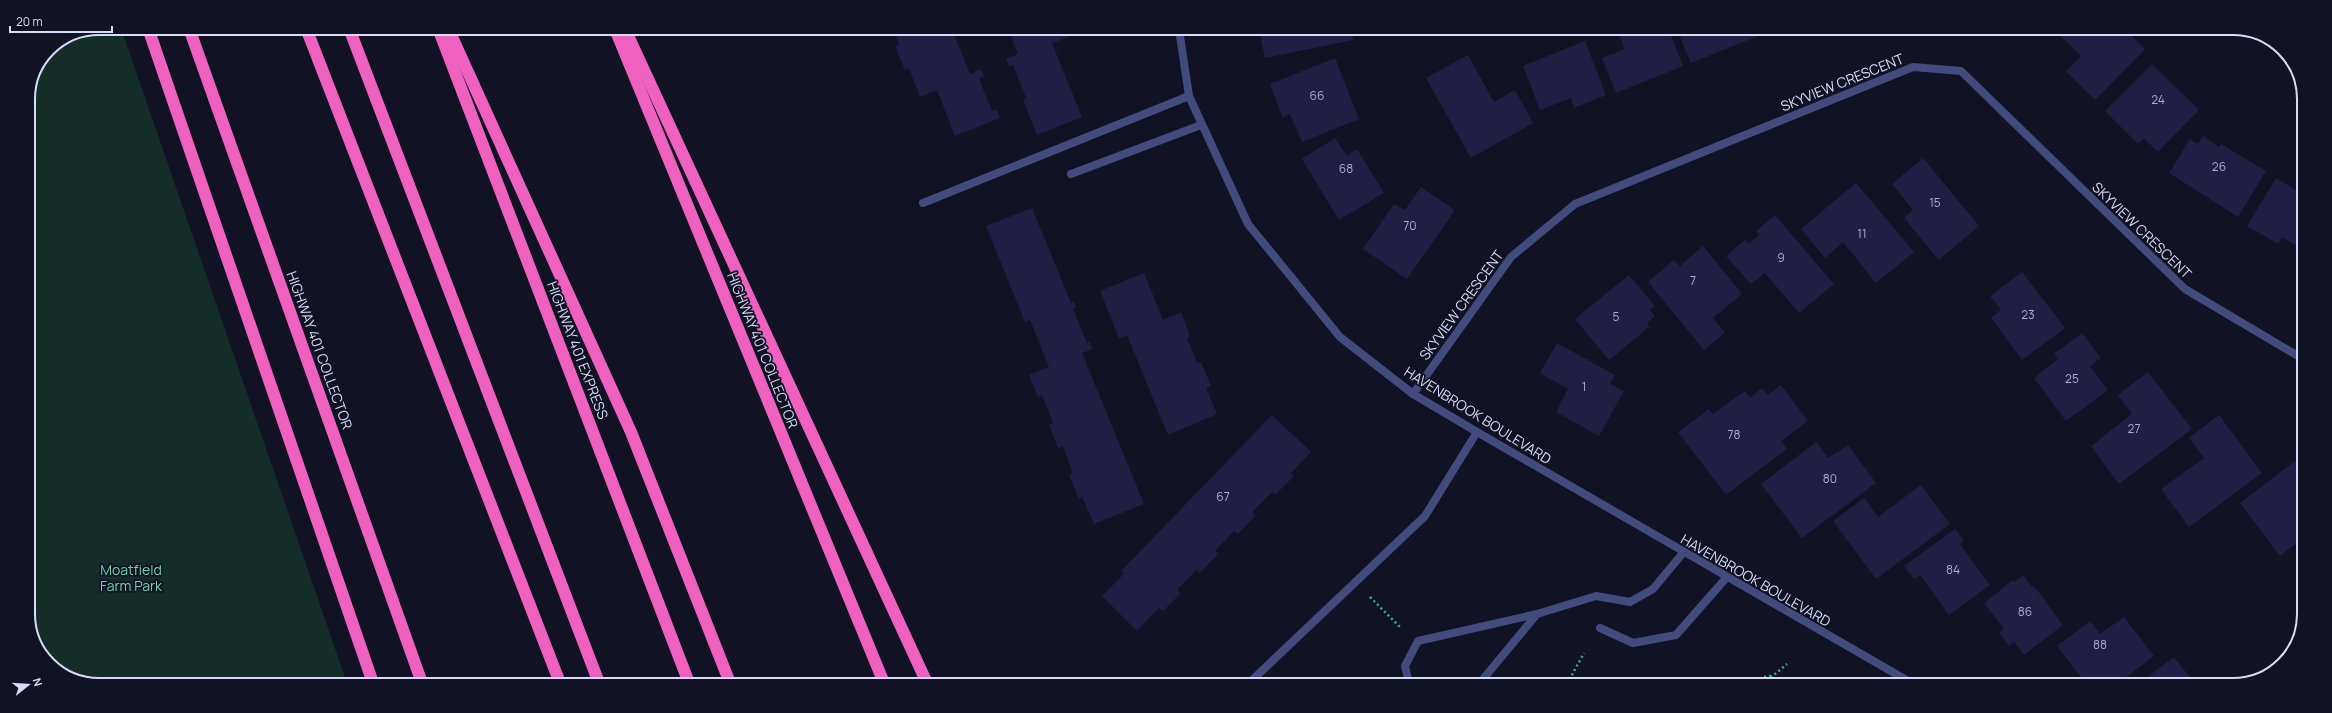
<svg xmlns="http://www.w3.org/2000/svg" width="2332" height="713" font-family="Manrope,sans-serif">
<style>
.green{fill:#152d28}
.building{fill:#201f43}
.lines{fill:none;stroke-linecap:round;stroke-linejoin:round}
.path{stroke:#3dab8f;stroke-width:2.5;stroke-dasharray:2 3;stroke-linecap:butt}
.service{stroke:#414b7e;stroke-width:8}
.minor{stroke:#414b7e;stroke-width:8}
.motorway{stroke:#ee61bf;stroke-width:12}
.labels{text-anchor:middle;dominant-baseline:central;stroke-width:3.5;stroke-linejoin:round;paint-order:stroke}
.number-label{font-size:12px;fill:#abaccd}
.street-label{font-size:14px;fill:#d9dbfb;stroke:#111224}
.park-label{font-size:14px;fill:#6cd3a6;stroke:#111224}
.rim{fill:none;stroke:#d9dbfb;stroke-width:2}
</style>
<rect width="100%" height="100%" fill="#111224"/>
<!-- green -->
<path class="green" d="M 99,28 L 121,28 L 347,683 L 81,683 L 43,657 L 28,619 L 28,99 L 34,72 L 49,49 L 72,33 Z"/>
<!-- building -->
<g class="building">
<path d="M 893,29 L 952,29 L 970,74 L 981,69 L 984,77 L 979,79 L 992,111 L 997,110 L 1000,118 L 955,136 L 937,90 L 920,97 L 909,68 L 905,70 L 895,46 L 899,44 Z"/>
<path d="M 1008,29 L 1064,29 L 1068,37 L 1052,43 L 1082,117 L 1037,135 L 1023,100 L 1026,98 L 1013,65 L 1009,66 L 1006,59 L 1018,54 Z"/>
<path d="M 1259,29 L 1351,29 L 1353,40 L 1265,58 Z"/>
<path d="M 1617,30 L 1669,30 L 1683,66 L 1616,93 L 1602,58 L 1625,49 Z"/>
<path d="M 1677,30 L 1755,30 L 1758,36 L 1691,63 Z"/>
<path d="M 2054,30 L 2126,30 L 2145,49 L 2095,100 L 2066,71 L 2081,56 Z"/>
<path d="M 1585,41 L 1606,95 L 1574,108 L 1571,98 L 1540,110 L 1523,66 Z"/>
<path d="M 1468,55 L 1494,102 L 1515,90 L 1533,123 L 1471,158 L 1426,78 Z"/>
<path d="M 1335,58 L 1359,119 L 1302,142 L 1290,114 L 1283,118 L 1270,84 Z"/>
<path d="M 2152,64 L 2199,110 L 2158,152 L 2144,138 L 2138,144 L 2105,111 Z"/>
<path d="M 2203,136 L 2219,147 L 2221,144 L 2266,171 L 2238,217 L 2169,173 L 2190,139 L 2198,144 Z"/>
<path d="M 1335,138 L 1347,156 L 1357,149 L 1384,193 L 1339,220 L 1302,159 Z"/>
<path d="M 1923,158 L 1979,226 L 1939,260 L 1904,218 L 1913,210 L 1892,184 Z"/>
<path d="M 2276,178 L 2303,194 L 2303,250 L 2282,237 L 2278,244 L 2247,226 Z"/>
<path d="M 1856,183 L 1914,252 L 1876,283 L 1843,242 L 1825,258 L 1801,229 Z"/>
<path d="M 1421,187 L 1455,210 L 1407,279 L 1363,249 L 1394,204 L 1405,210 Z"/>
<path d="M 1032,208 L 1071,303 L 1074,302 L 1076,308 L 1073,309 L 1087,343 L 1090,342 L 1093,349 L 1082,353 L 1144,504 L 1094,524 L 1082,497 L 1079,499 L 1069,475 L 1073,473 L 1063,446 L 1058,448 L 1049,425 L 1053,423 L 1042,395 L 1038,397 L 1029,375 L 1049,367 L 1030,320 L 1025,322 L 986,226 Z"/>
<path d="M 1775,215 L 1834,284 L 1799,313 L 1765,273 L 1751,284 L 1726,256 L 1745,240 L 1749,244 L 1759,235 L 1756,231 Z"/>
<path d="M 1703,246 L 1742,294 L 1713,318 L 1725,333 L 1704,350 L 1648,282 L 1674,260 L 1680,266 Z"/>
<path d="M 2022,272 L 2065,328 L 2022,360 L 1991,318 L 2001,310 L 1990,296 Z"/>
<path d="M 1144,273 L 1163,320 L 1181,312 L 1190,336 L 1187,338 L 1197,363 L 1201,362 L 1211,386 L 1206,388 L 1217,414 L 1168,435 L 1127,335 L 1119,338 L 1100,291 Z"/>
<path d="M 1629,275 L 1655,306 L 1650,310 L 1655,316 L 1647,323 L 1649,327 L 1609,360 L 1575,319 Z"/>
<path d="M 2082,333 L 2101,358 L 2090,366 L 2108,390 L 2066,421 L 2034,378 L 2058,359 L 2054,354 Z"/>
<path d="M 1557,343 L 1615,375 L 1610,384 L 1624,391 L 1599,436 L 1556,412 L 1568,389 L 1540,373 Z"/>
<path d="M 2148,372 L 2192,429 L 2119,484 L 2091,446 L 2132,414 L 2118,395 Z"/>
<path d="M 1781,385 L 1808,421 L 1781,441 L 1787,449 L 1726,495 L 1678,432 L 1709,409 L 1713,414 L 1745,391 L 1750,398 L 1762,388 L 1768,395 Z"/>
<path d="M 1272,415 L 1311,452 L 1291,473 L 1294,476 L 1275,495 L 1272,492 L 1252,512 L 1256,515 L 1238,534 L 1234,531 L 1215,551 L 1218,554 L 1200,573 L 1196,570 L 1177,590 L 1180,594 L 1163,611 L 1159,608 L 1137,631 L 1102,596 L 1124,574 L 1121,571 Z"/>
<path d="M 2219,415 L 2262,473 L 2189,527 L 2161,489 L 2204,458 L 2189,438 Z"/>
<path d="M 1816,442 L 1828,458 L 1848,445 L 1876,483 L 1802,538 L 1761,484 Z"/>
<path d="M 2295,461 L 2302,470 L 2302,539 L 2280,556 L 2240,503 Z"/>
<path d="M 1921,485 L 1950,524 L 1876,579 L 1833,521 L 1864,498 L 1878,517 Z"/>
<path d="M 1955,529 L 1964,541 L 1960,544 L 1990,585 L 1949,615 L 1920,575 L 1914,579 L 1904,566 Z"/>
<path d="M 2023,575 L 2032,587 L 2034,586 L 2063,625 L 2024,655 L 2014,642 L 2009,646 L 1999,633 L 2004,629 L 1984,603 L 2013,580 L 2015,582 Z"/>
<path d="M 2124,617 L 2154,656 L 2116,685 L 2087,685 L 2057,646 L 2090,621 L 2100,634 Z"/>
<path d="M 2174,657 L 2196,685 L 2137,685 Z"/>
</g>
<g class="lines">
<!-- path -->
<g class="path">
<path d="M 1370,597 L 1401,628"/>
<path d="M 1567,684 L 1584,653"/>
<path d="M 1735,684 L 1774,675"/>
<path d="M 1763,684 L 1787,664"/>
</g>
<!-- service -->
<g class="service">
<path d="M 1071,174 L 1201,125"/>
<path d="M 923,203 L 1189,96"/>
<path d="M 1600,628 L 1633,643 L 1676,635 L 1727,577"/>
<path d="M 1248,684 L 1425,516 L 1477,432"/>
<path d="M 1409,684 L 1405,666 L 1418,641 L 1537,614 L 1596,596 L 1630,602 L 1653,589 L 1683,553"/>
<path d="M 1479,684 L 1537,614"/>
</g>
<!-- minor -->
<g class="minor">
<path d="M 1179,29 L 1189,96 L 1248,224 L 1340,337 L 1413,394 L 1477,432 L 1915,685"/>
<path d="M 1413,394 L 1511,257 L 1575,204 L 1913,67 L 1961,71 L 2185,289 L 2303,359"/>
</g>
<!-- motorway -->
<g class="motorway">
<path d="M 148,28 L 373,683"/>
<path d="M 189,28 L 422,683"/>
<path d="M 306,28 L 560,683"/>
<path d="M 349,28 L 599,683"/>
<path d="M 438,28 L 689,683"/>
<path d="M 448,28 L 631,432 L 730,683"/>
<path d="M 615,29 L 884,683"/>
<path d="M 625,29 L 927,683"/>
</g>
</g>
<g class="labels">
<!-- number labels -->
<g class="number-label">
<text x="1317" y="95">66</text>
<text x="2158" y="99">24</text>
<text x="2219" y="166">26</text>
<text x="1346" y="168">68</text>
<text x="1935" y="202">15</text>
<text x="1410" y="225">70</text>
<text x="1862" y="233">11</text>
<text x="1781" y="257">9</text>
<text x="1693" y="280">7</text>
<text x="2028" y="314">23</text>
<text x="1616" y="316">5</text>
<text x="2072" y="378">25</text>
<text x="1584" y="386">1</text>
<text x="2134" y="428">27</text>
<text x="1734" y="434">78</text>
<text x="1830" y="478">80</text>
<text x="1223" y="496">67</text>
<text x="1953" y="569">84</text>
<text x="2025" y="611">86</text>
<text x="2100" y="644">88</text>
</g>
<!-- street labels -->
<g class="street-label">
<text transform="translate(1842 82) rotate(-22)">SKYVIEW CRESCENT</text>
<text transform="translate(2142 230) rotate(44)">SKYVIEW CRESCENT</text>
<text transform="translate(1461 305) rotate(-54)">SKYVIEW CRESCENT</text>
<text transform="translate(320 350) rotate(70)">HIGHWAY 401 COLLECTOR</text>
<text transform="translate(578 350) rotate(69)">HIGHWAY 401 EXPRESS</text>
<text transform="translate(763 350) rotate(68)">HIGHWAY 401 COLLECTOR</text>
<text transform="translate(1478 415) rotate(32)">HAVENBROOK BOULEVARD</text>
<text transform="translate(1756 580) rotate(30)">HAVENBROOK BOULEVARD</text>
</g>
<!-- park labels -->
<g class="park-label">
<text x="131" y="569">Moatfield<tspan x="131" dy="16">Farm Park</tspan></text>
</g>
</g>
<!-- crop -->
<path d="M0 0H2332V713H0ZM99 35H2233A64 64 0 0 1 2297 99V614A64 64 0 0 1 2233 678H99A64 64 0 0 1 35 614V99A64 64 0 0 1 99 35Z" fill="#111224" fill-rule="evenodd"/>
<path class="rim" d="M99 35H2233A64 64 0 0 1 2297 99V614A64 64 0 0 1 2233 678H99A64 64 0 0 1 35 614V99A64 64 0 0 1 99 35Z"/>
<!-- north arrow -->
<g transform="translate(28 685) rotate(73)" stroke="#111224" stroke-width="3" paint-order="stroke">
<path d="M0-3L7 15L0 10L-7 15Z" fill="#d9dbfb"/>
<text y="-6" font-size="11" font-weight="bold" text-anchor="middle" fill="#d9dbfb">N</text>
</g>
<!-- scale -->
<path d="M10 26v6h102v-6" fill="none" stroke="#d9dbfb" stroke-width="2"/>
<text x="16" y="26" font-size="12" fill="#d9dbfb" stroke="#111224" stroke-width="3" paint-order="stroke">20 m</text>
</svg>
